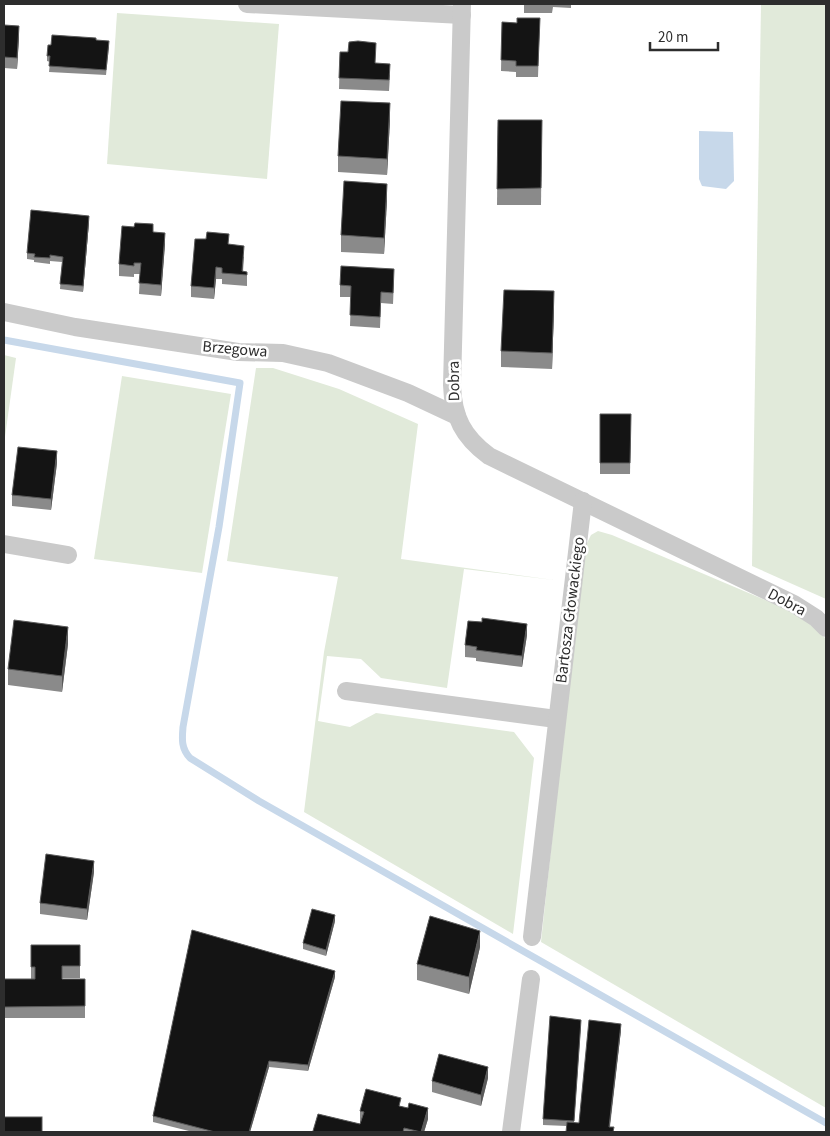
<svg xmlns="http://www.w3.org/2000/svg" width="830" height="1136" font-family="'Source Sans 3',sans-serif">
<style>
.green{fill:#e1eada}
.water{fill:#c7d8ea}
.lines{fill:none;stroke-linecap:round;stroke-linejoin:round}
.stream{stroke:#c7d8ea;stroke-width:7}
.street{stroke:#cacaca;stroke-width:18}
.wall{fill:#8a8a8a}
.shaded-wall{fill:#5a5a5a}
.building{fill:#141414;stroke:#5a5a5a}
.labels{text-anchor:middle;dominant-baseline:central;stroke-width:5;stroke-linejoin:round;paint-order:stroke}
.street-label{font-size:16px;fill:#2d2d2d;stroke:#fff}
</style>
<rect width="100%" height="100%" fill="#fff"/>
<!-- green -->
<g class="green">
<path d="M 761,4 L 826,4 L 826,599 L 752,566 Z"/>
<path d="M 117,13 L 279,24 L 267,179 L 107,164 Z"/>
<path d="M 4,355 L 16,358 L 4,444 Z"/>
<path d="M 256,368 L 273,368 L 339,389 L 418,424 L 401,559 L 554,580 L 464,569 L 447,688 L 381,678 L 361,659 L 327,656 L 318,721 L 350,727 L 376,713 L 514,732 L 534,758 L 513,934 L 304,812 L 324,652 L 338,577 L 227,561 Z"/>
<path d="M 122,376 L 231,394 L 202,573 L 94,559 Z"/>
<path d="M 598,531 L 612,535 L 777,605 C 796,614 812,623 826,639 L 826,1108 L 541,942 L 583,551 L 591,535 Z"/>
</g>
<!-- water -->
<path class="water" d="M 699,131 L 733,132 L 734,181 L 726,189 L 702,186 L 699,179 Z"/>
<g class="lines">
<!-- stream -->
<path class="stream" d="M 4,340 L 240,383 L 219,527 L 183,727 C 182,739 181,748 190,758 L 259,801 L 826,1123"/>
<!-- street -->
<g class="street">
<path d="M 247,4 L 462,15"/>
<path d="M 462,4 L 452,385 C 453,417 463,437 489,456 L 794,604 L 816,618 L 826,628"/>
<path d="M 4,312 L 75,327 L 238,352 L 283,353 L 328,363 L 408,393 L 457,416"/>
<path d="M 4,544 L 68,555"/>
<path d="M 346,691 L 556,719"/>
<path d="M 532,937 L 583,501"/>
<path d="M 511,1132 L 531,979"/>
</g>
</g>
<!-- wall -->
<g class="wall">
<path d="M 524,4 L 590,4 L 590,5 L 571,5 L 571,8 L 553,7 L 552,13 L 524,13 Z"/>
<path d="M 540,18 L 538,77 L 516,77 L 516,72 L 501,71 L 502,22 L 517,23 Z"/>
<path d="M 4,25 L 19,37 L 17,69 L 4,68 Z"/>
<path d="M 96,40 L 109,47 L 106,75 L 49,72 L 50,62 L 47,61 L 47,56 L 51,45 Z"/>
<path d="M 340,52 L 376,63 L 390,75 L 389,91 L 339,89 Z"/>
<path d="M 390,120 L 387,175 L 338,172 L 338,156 Z"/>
<path d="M 498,120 L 542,120 L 541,205 L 497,205 Z"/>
<path d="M 387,200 L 384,254 L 341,252 L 341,235 Z"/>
<path d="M 89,222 L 83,292 L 60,289 L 62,262 L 50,261 L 50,264 L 34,262 L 34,260 L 27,259 L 27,253 Z"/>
<path d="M 153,232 L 165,244 L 161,296 L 139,294 L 140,274 L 134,274 L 134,277 L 119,276 L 119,264 Z"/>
<path d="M 229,244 L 244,257 L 243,272 L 247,272 L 247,286 L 222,284 L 222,279 L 216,279 L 214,299 L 191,297 L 191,286 Z"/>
<path d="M 394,280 L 393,304 L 381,303 L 380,328 L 350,326 L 351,297 L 340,297 L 340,285 Z"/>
<path d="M 554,308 L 552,369 L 501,367 L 501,351 Z"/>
<path d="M 600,414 L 631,414 L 630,474 L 600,474 Z"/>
<path d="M 57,463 L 51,510 L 12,506 L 12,495 Z"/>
<path d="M 527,635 L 522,667 L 476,661 L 476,658 L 465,657 L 465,645 Z"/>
<path d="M 68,644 L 62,692 L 8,685 L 8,669 Z"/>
<path d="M 94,872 L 87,920 L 40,914 L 40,903 Z"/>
<path d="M 335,921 L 326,956 L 303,949 L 303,943 Z"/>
<path d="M 31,945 L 80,945 L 80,978 L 62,978 L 62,979 L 85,979 L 85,1018 L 4,1018 L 4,979 L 31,979 Z"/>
<path d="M 480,947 L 469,994 L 417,980 L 417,964 Z"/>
<path d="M 335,977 L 308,1071 L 269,1067 L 250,1132 L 193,1132 L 153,1122 L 153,1116 Z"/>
<path d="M 581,1025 L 574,1123 L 579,1123 L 621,1030 L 610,1127 L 614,1132 L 567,1126 L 543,1125 L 543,1119 Z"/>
<path d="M 488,1078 L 481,1106 L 432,1092 L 432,1081 Z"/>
<path d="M 401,1106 L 428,1119 L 424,1132 L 313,1132 L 318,1114 L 360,1124 L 360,1111 Z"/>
</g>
<!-- shaded-wall -->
<g class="shaded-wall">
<path d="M 19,26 L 19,37 L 17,69 L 17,58 Z"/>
<path d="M 390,103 L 390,120 L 387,175 L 387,159 Z"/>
<path d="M 387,184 L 387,200 L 384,254 L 384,238 Z"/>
<path d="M 89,216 L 89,222 L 83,292 L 83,286 Z"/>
<path d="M 165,233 L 165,244 L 161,296 L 161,285 Z"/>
<path d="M 216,267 L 216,279 L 214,299 L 214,288 Z"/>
<path d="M 554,291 L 554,308 L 552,369 L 552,353 Z"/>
<path d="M 57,451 L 57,463 L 51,510 L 51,499 Z"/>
<path d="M 527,624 L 527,635 L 522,667 L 522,656 Z"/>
<path d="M 68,627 L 68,644 L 62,692 L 62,676 Z"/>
<path d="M 94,861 L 94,872 L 87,920 L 87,909 Z"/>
<path d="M 335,915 L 335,921 L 326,956 L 326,950 Z"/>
<path d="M 480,931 L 480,947 L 469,994 L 469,977 Z"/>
<path d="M 335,971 L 335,977 L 308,1071 L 308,1065 Z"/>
<path d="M 621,1024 L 621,1030 L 609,1132 L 609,1127 Z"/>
<path d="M 269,1061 L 269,1067 L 250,1132 L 249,1132 Z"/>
<path d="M 488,1067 L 488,1078 L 481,1106 L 481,1095 Z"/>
<path d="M 428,1108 L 428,1119 L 424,1132 L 421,1132 Z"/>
</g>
<!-- building -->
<g class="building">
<path d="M 517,18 L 540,18 L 538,66 L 516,66 L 516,61 L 501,60 L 502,22 L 517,23 Z"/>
<path d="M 4,25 L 19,26 L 17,58 L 4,57 Z"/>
<path d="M 52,35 L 96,38 L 96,40 L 109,41 L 106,70 L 49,66 L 50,56 L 47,56 L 48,45 L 51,45 Z"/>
<path d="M 358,41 L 376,43 L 375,63 L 390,64 L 389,80 L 339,78 L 340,52 L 348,52 L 349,42 Z"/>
<path d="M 341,101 L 390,103 L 387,159 L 338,156 Z"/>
<path d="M 498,120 L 542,120 L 541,188 L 497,189 Z"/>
<path d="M 344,181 L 387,184 L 384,238 L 341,235 Z"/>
<path d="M 31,210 L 89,216 L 83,286 L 60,284 L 63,257 L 50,255 L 50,258 L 34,257 L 35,254 L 27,253 Z"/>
<path d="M 135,223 L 153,224 L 153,232 L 165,233 L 161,285 L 139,283 L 141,263 L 134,263 L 134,266 L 119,264 L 122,226 L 134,227 Z"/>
<path d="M 207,232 L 229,234 L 228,244 L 244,246 L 242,271 L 247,272 L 247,275 L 222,273 L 222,268 L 216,267 L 214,288 L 191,286 L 195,239 L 206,239 Z"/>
<path d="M 341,266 L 394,269 L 393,293 L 381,292 L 380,317 L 350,315 L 351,286 L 340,285 Z"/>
<path d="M 504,290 L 554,291 L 552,353 L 501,351 Z"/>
<path d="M 600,414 L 631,414 L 630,463 L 600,463 Z"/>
<path d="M 18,447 L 57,451 L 51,499 L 12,495 Z"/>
<path d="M 482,618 L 527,624 L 522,656 L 476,650 L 477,647 L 465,645 L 468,621 L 482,622 Z"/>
<path d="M 14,620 L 68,627 L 62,676 L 8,669 Z"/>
<path d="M 46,854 L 94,861 L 87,909 L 40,903 Z"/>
<path d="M 312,909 L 335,915 L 326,950 L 303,943 Z"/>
<path d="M 430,916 L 480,931 L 469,977 L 417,964 Z"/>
<path d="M 192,930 L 335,971 L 308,1065 L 269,1061 L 249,1132 L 215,1132 L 153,1116 Z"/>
<path d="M 31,945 L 80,945 L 80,966 L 62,966 L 62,979 L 85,979 L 85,1006 L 4,1007 L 4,979 L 35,979 L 35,967 L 31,967 Z"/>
<path d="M 550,1016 L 581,1020 L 574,1121 L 543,1119 Z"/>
<path d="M 589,1020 L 621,1024 L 609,1127 L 614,1127 L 613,1132 L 566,1132 L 567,1122 L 579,1123 Z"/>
<path d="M 439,1054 L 488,1067 L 481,1095 L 432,1081 Z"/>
<path d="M 366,1089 L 401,1098 L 399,1106 L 408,1108 L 409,1103 L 428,1108 L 421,1132 L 404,1128 L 403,1132 L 316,1132 L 313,1131 L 318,1114 L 360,1124 L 364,1112 L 360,1111 Z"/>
<rect x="4" y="1117" width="38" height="15"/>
</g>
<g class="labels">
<!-- street labels -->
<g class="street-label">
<text transform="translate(235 349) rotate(5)">Brzegowa</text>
<text transform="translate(454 381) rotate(-91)">Dobra</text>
<text transform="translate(787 602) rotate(28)">Dobra</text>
<text transform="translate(570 610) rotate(-83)">Bartosza Głowackiego</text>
</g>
</g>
<!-- border -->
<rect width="830" height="1136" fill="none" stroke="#2d2d2d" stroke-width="10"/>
<!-- scale -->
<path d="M650 42v8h68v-8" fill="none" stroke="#2d2d2d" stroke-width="2.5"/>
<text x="658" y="42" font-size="15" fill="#2d2d2d" stroke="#ffffff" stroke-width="4" paint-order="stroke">20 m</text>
</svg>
